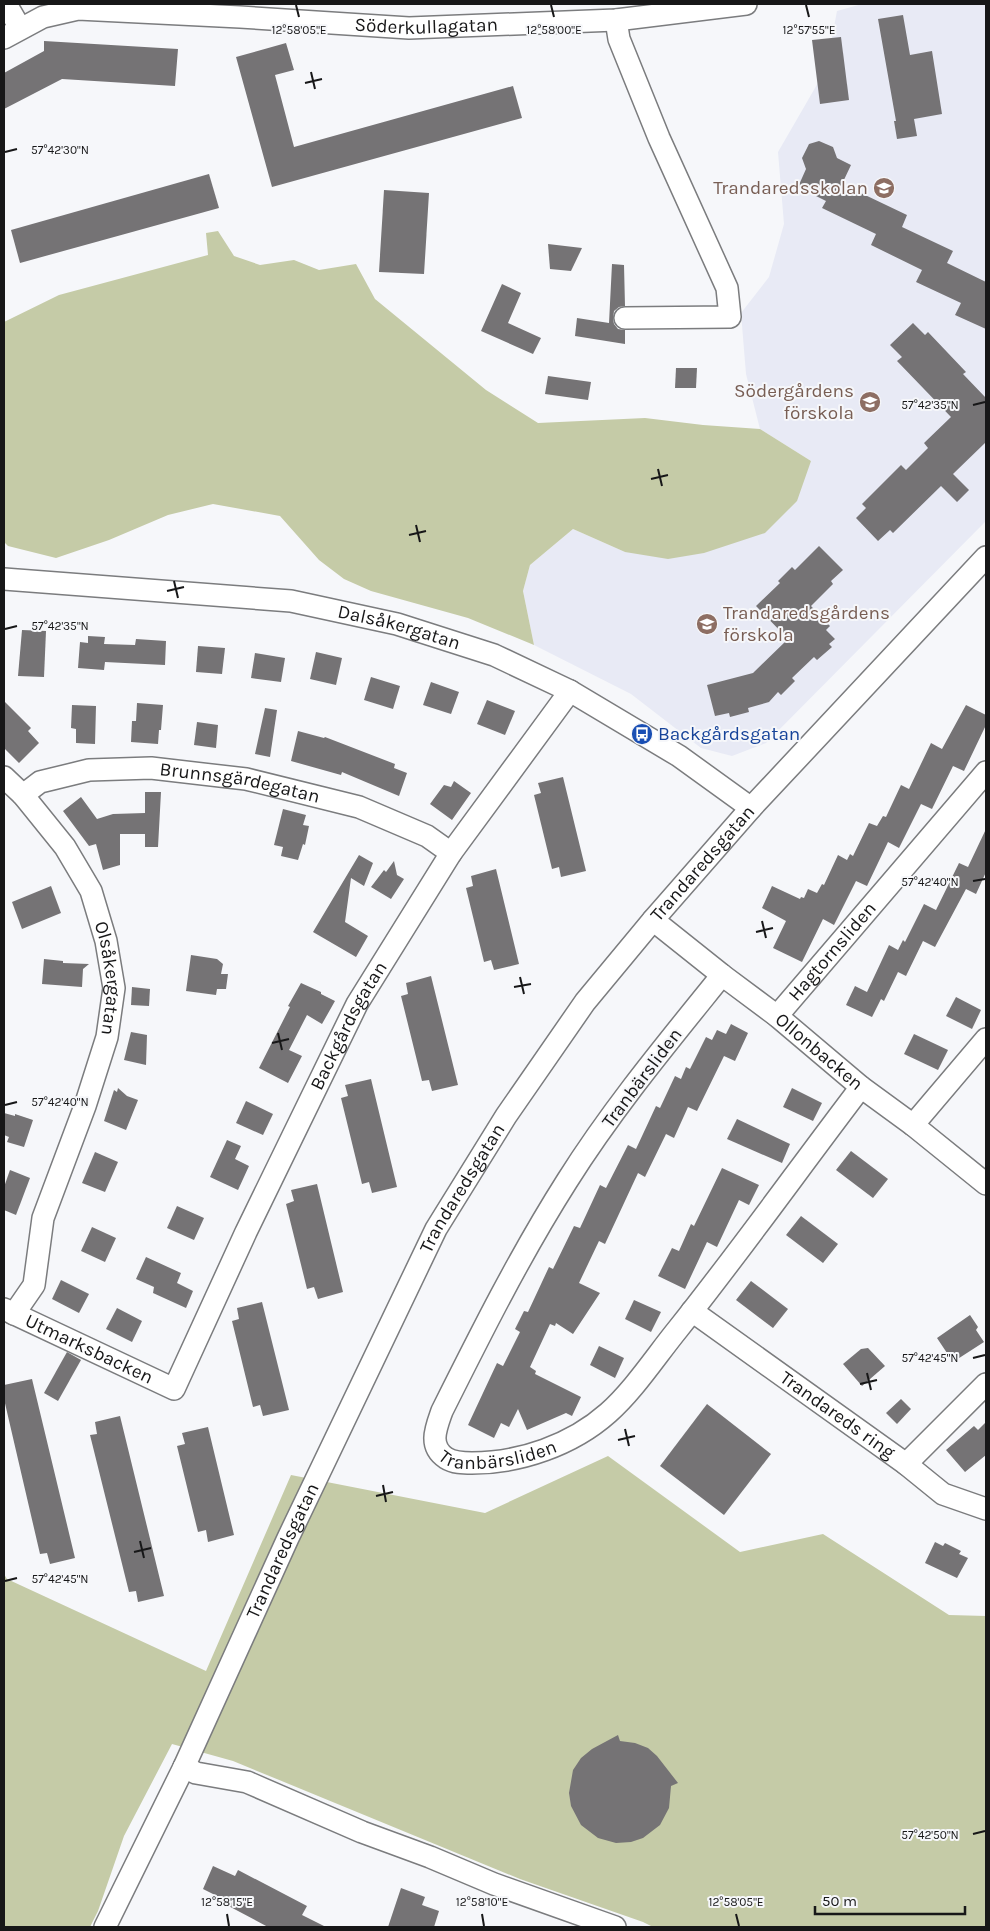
<svg xmlns="http://www.w3.org/2000/svg" width="990" height="1931" font-family="Karla,sans-serif">
<style>
.built{fill:#e8eaf5}
.green{fill:#c5cba7}
.building{fill:#757375}
.lines{fill:none;stroke-linecap:round;stroke-linejoin:round}
.minor-casing{stroke:#7b7c7e;stroke-width:24}
.minor{stroke:#fff;stroke-width:21}
.ticks{fill:none;stroke:#171718;stroke-width:2}
.labels{text-anchor:middle;dominant-baseline:central;stroke-width:4;stroke-linejoin:round;paint-order:stroke}
.street-label{font-size:19px;fill:#171718;stroke:#f6f7fa}
.education-label{font-size:19px;fill:#785e54;stroke:#f6f7fa;text-anchor:end}
.transit-label{font-size:19px;fill:#164399;stroke:#f6f7fa;text-anchor:start}
.ticks-label{font-size:12px;text-anchor:middle;fill:#171718;stroke:#f6f7fa;stroke-width:4;stroke-linejoin:round;paint-order:stroke}
</style>
<rect width="100%" height="100%" fill="#f6f7fa"/>
<!-- built -->
<path class="built" d="M 862,4 L 986,4 L 986,521 L 766,743 L 732,756 L 701,748 L 631,694 L 534,645 L 523,591 L 530,565 L 573,529 L 625,552 L 811,461 L 760,429 L 746,374 L 741,313 L 769,277 L 784,224 L 778,152 L 826,69 L 837,11 Z"/>
<!-- green -->
<g class="green">
<path d="M 218,231 L 234,256 L 260,265 L 294,260 L 319,270 L 356,264 L 375,299 L 486,390 L 538,423 L 645,418 L 703,425 L 760,429 L 811,461 L 797,501 L 765,533 L 704,553 L 668,559 L 625,552 L 573,529 L 530,565 L 523,591 L 534,645 L 468,618 L 371,591 L 344,579 L 319,560 L 280,516 L 213,504 L 168,515 L 109,540 L 56,558 L 8,546 L 4,542 L 4,322 L 59,295 L 208,255 L 206,233 Z"/>
<path d="M 608,1456 L 740,1552 L 823,1534 L 949,1615 L 986,1616 L 986,1927 L 653,1927 L 643,1922 L 520,1879 L 233,1761 L 172,1744 L 124,1836 L 98,1911 L 90,1927 L 4,1927 L 4,1574 L 7,1579 L 206,1671 L 291,1475 L 485,1513 Z"/>
</g>
<!-- building -->
<g class="building">
<path d="M 903,15 L 910,55 L 932,51 L 942,114 L 914,119 L 917,136 L 897,139 L 894,121 L 896,121 L 878,19 Z"/>
<path d="M 841,37 L 849,100 L 820,104 L 812,40 Z"/>
<path d="M 44,41 L 178,49 L 175,86 L 62,79 L 4,109 L 4,73 L 44,51 Z"/>
<path d="M 286,43 L 294,70 L 275,75 L 294,147 L 513,86 L 522,118 L 272,187 L 236,57 Z"/>
<path d="M 819,141 L 833,147 L 837,158 L 851,165 L 842,184 L 907,215 L 902,227 L 953,251 L 947,263 L 986,282 L 986,329 L 955,315 L 961,303 L 916,282 L 922,270 L 871,245 L 876,234 L 822,208 L 826,201 L 798,187 L 806,169 L 802,158 L 809,144 Z"/>
<path d="M 209,174 L 219,208 L 20,263 L 11,230 Z"/>
<path d="M 384,190 L 429,193 L 424,274 L 379,272 Z"/>
<path d="M 548,244 L 582,248 L 571,271 L 550,269 Z"/>
<path d="M 612,264 L 624,265 L 625,306 L 619,307 L 614,311 L 613,319 L 614,324 L 618,329 L 625,330 L 625,344 L 575,336 L 577,318 L 609,323 Z"/>
<path d="M 502,284 L 521,293 L 508,323 L 541,338 L 533,354 L 481,331 Z"/>
<path d="M 913,323 L 925,335 L 928,332 L 966,372 L 963,374 L 986,398 L 986,442 L 953,474 L 969,490 L 957,502 L 941,486 L 893,533 L 890,530 L 878,541 L 856,518 L 866,508 L 862,504 L 901,465 L 906,470 L 928,448 L 924,443 L 951,417 L 897,361 L 902,357 L 890,345 Z"/>
<path d="M 676,368 L 697,368 L 696,388 L 675,388 Z"/>
<path d="M 548,376 L 591,382 L 588,400 L 545,394 Z"/>
<path d="M 819,546 L 843,570 L 831,581 L 833,584 L 811,606 L 830,626 L 826,630 L 835,639 L 829,644 L 832,647 L 817,660 L 814,657 L 792,678 L 795,681 L 781,695 L 778,692 L 769,702 L 748,708 L 749,712 L 730,717 L 729,713 L 715,716 L 707,685 L 753,673 L 788,639 L 756,606 L 780,583 L 778,581 L 792,567 L 795,570 Z"/>
<path d="M 22,630 L 46,631 L 44,677 L 18,676 Z"/>
<path d="M 88,636 L 105,637 L 104,644 L 135,645 L 136,639 L 166,641 L 165,665 L 105,662 L 104,670 L 78,668 L 80,642 L 88,643 Z"/>
<path d="M 198,646 L 225,648 L 222,674 L 196,672 Z"/>
<path d="M 316,652 L 342,658 L 336,685 L 310,679 Z"/>
<path d="M 255,653 L 285,658 L 281,682 L 251,678 Z"/>
<path d="M 371,677 L 400,686 L 393,709 L 364,700 Z"/>
<path d="M 431,682 L 459,692 L 451,714 L 423,705 Z"/>
<path d="M 487,700 L 515,711 L 505,735 L 477,724 Z"/>
<path d="M 4,701 L 31,728 L 28,731 L 39,743 L 19,763 L 4,748 Z"/>
<path d="M 137,703 L 163,705 L 161,730 L 159,730 L 158,744 L 131,742 L 132,721 L 136,721 Z"/>
<path d="M 72,705 L 96,706 L 95,744 L 76,743 L 76,729 L 71,728 Z"/>
<path d="M 966,705 L 986,715 L 986,725 L 964,771 L 953,766 L 932,809 L 921,804 L 899,848 L 888,842 L 867,886 L 856,881 L 834,925 L 823,919 L 802,962 L 773,948 L 786,921 L 762,908 L 772,886 L 800,899 L 801,897 L 804,898 L 808,889 L 817,893 L 822,884 L 824,885 L 838,855 L 847,860 L 850,854 L 853,856 L 869,823 L 877,826 L 883,816 L 886,817 L 901,785 L 909,789 L 931,743 L 942,749 Z"/>
<path d="M 265,708 L 277,710 L 270,757 L 255,754 Z"/>
<path d="M 197,722 L 218,725 L 216,748 L 194,745 Z"/>
<path d="M 298,731 L 324,738 L 325,737 L 395,764 L 394,768 L 407,773 L 399,796 L 342,772 L 341,775 L 291,761 Z"/>
<path d="M 563,777 L 586,871 L 561,877 L 559,867 L 552,869 L 534,795 L 541,793 L 538,783 Z"/>
<path d="M 454,781 L 471,793 L 452,820 L 430,804 L 444,785 L 451,787 Z"/>
<path d="M 145,792 L 161,792 L 158,847 L 145,847 L 145,834 L 120,834 L 120,865 L 103,870 L 96,844 L 89,846 L 63,811 L 81,797 L 97,819 L 113,814 L 145,813 Z"/>
<path d="M 283,809 L 306,815 L 303,825 L 309,826 L 305,845 L 303,844 L 298,860 L 281,856 L 283,847 L 274,845 Z"/>
<path d="M 986,829 L 986,872 L 976,894 L 966,889 L 935,947 L 923,941 L 906,976 L 898,972 L 884,1001 L 881,999 L 872,1017 L 846,1005 L 855,986 L 867,992 L 889,945 L 898,950 L 903,940 L 905,942 L 924,904 L 936,910 L 959,863 L 968,867 Z"/>
<path d="M 359,855 L 373,863 L 364,886 L 351,878 L 345,922 L 368,936 L 356,957 L 313,932 Z"/>
<path d="M 394,861 L 397,875 L 404,879 L 391,899 L 371,887 L 384,870 L 386,872 Z"/>
<path d="M 496,869 L 519,964 L 494,970 L 491,960 L 484,962 L 466,888 L 473,886 L 471,876 Z"/>
<path d="M 51,886 L 61,913 L 22,929 L 12,902 Z"/>
<path d="M 191,955 L 217,959 L 223,964 L 221,974 L 228,974 L 226,989 L 217,989 L 216,995 L 186,991 Z"/>
<path d="M 44,959 L 63,961 L 63,963 L 89,964 L 83,969 L 82,987 L 42,984 Z"/>
<path d="M 431,976 L 458,1085 L 432,1091 L 429,1080 L 422,1081 L 401,996 L 408,994 L 406,983 Z"/>
<path d="M 301,983 L 321,992 L 321,994 L 335,1001 L 322,1024 L 307,1015 L 289,1050 L 302,1056 L 288,1083 L 259,1068 L 290,1007 L 288,1006 Z"/>
<path d="M 132,987 L 150,989 L 149,1006 L 131,1005 Z"/>
<path d="M 956,997 L 981,1010 L 972,1029 L 946,1016 Z"/>
<path d="M 731,1024 L 748,1033 L 735,1061 L 724,1056 L 697,1111 L 688,1107 L 674,1138 L 666,1134 L 645,1177 L 638,1173 L 605,1244 L 599,1241 L 579,1283 L 600,1293 L 573,1334 L 556,1323 L 555,1326 L 550,1324 L 530,1367 L 536,1371 L 535,1374 L 581,1397 L 572,1416 L 566,1413 L 527,1430 L 518,1409 L 509,1427 L 501,1423 L 494,1438 L 468,1425 L 497,1363 L 503,1366 L 520,1332 L 515,1329 L 524,1311 L 528,1312 L 549,1267 L 553,1269 L 574,1226 L 580,1228 L 600,1185 L 606,1188 L 628,1145 L 636,1149 L 656,1106 L 660,1108 L 675,1076 L 681,1079 L 686,1067 L 690,1069 L 706,1037 L 712,1040 L 717,1030 L 726,1034 Z"/>
<path d="M 131,1032 L 147,1035 L 146,1065 L 124,1060 Z"/>
<path d="M 914,1034 L 948,1050 L 938,1070 L 904,1054 Z"/>
<path d="M 371,1079 L 397,1187 L 372,1193 L 369,1182 L 362,1184 L 341,1098 L 348,1096 L 345,1085 Z"/>
<path d="M 118,1088 L 127,1096 L 138,1100 L 126,1130 L 104,1121 L 114,1090 L 117,1092 Z"/>
<path d="M 792,1088 L 822,1103 L 813,1121 L 783,1107 Z"/>
<path d="M 246,1101 L 273,1114 L 263,1135 L 236,1123 Z"/>
<path d="M 4,1113 L 15,1116 L 15,1114 L 33,1120 L 24,1147 L 7,1142 L 9,1137 L 4,1135 Z"/>
<path d="M 737,1119 L 790,1144 L 782,1163 L 727,1139 Z"/>
<path d="M 227,1140 L 241,1146 L 235,1159 L 249,1166 L 238,1190 L 210,1177 Z"/>
<path d="M 851,1151 L 888,1179 L 873,1198 L 836,1170 Z"/>
<path d="M 95,1152 L 118,1162 L 105,1192 L 82,1183 Z"/>
<path d="M 722,1168 L 759,1185 L 749,1205 L 739,1200 L 717,1247 L 707,1242 L 685,1289 L 658,1276 L 672,1248 L 679,1251 L 691,1224 L 694,1226 Z"/>
<path d="M 10,1170 L 30,1178 L 16,1215 L 4,1210 L 4,1187 Z"/>
<path d="M 317,1184 L 343,1292 L 318,1299 L 314,1287 L 307,1289 L 286,1204 L 294,1201 L 291,1190 Z"/>
<path d="M 177,1206 L 204,1218 L 194,1240 L 167,1228 Z"/>
<path d="M 801,1216 L 838,1244 L 823,1263 L 786,1235 Z"/>
<path d="M 92,1227 L 116,1238 L 105,1262 L 81,1251 Z"/>
<path d="M 146,1257 L 181,1273 L 177,1283 L 193,1291 L 186,1308 L 153,1293 L 154,1287 L 136,1279 Z"/>
<path d="M 61,1280 L 89,1294 L 79,1313 L 52,1299 Z"/>
<path d="M 751,1281 L 788,1309 L 773,1328 L 736,1300 Z"/>
<path d="M 634,1300 L 661,1312 L 651,1332 L 625,1319 Z"/>
<path d="M 262,1302 L 289,1410 L 263,1416 L 260,1405 L 253,1407 L 232,1321 L 239,1319 L 237,1308 Z"/>
<path d="M 117,1308 L 142,1321 L 132,1342 L 106,1329 Z"/>
<path d="M 970,1315 L 978,1327 L 976,1330 L 984,1342 L 953,1362 L 937,1338 Z"/>
<path d="M 599,1346 L 624,1358 L 615,1378 L 590,1365 Z"/>
<path d="M 868,1348 L 885,1366 L 862,1386 L 843,1364 L 861,1349 Z"/>
<path d="M 67,1352 L 81,1360 L 58,1401 L 44,1393 Z"/>
<path d="M 32,1379 L 75,1558 L 50,1564 L 47,1553 L 40,1554 L 4,1399 L 4,1385 Z"/>
<path d="M 901,1399 L 911,1409 L 897,1424 L 886,1413 Z"/>
<path d="M 707,1404 L 771,1454 L 724,1515 L 660,1466 Z"/>
<path d="M 120,1416 L 164,1596 L 138,1602 L 136,1591 L 129,1592 L 90,1435 L 97,1434 L 95,1422 Z"/>
<path d="M 986,1422 L 986,1455 L 965,1472 L 946,1450 L 974,1426 L 978,1430 Z"/>
<path d="M 208,1427 L 234,1535 L 208,1542 L 206,1530 L 198,1532 L 177,1446 L 185,1444 L 182,1433 Z"/>
<path d="M 935,1542 L 943,1546 L 945,1543 L 961,1551 L 959,1554 L 968,1558 L 957,1578 L 925,1563 Z"/>
<path d="M 618,1735 L 620,1741 L 635,1743 L 648,1748 L 657,1756 L 678,1783 L 671,1786 L 669,1808 L 660,1825 L 643,1838 L 631,1842 L 616,1843 L 598,1838 L 581,1825 L 571,1806 L 569,1793 L 573,1770 L 581,1758 L 592,1749 Z"/>
<path d="M 213,1866 L 235,1876 L 238,1870 L 307,1906 L 302,1915 L 326,1927 L 268,1927 L 221,1902 L 223,1899 L 203,1889 Z"/>
<path d="M 401,1888 L 425,1897 L 422,1905 L 439,1911 L 434,1927 L 388,1927 Z"/>
</g>
<g class="lines">
<!-- minor casing -->
<g class="minor-casing">
<g id="minor">
<path d="M 6,4 L 20,28"/>
<path d="M 616,20 L 619,39 L 659,138 L 727,288 L 730,317 L 625,318"/>
<path id="s1" d="M 4,38 L 43,17 L 78,9 L 240,17 L 409,28 L 616,20 L 746,4"/>
<path id="s2" d="M 4,579 L 291,601 L 397,624 L 494,655 L 570,691 L 679,756 L 751,808"/>
<path id="s3" d="M 4,777 L 23,795 L 65,847 L 91,891 L 106,941 L 114,988 L 107,1037 L 85,1106 L 43,1218 L 34,1285 L 14,1314"/>
<path id="s4" d="M 23,795 L 40,782 L 89,770 L 151,768 L 246,779 L 359,807 L 427,836 L 451,853"/>
<path id="s5" d="M 653,920 L 722,975 L 777,1016 L 861,1087 L 913,1125 L 986,1184"/>
<path id="s6" d="M 722,975 C 668,1042 613,1108 567,1181 C 520,1255 481,1333 442,1411 C 436,1428 428,1446 446,1458 C 454,1463 463,1463 472,1463 C 520,1463 572,1445 608,1413 C 634,1390 656,1356 678,1329 C 741,1250 800,1167 861,1087"/>
<path id="s7" d="M 777,1016 L 986,772"/>
<path d="M 913,1125 L 986,1039"/>
<path id="s8" d="M 4,1309 L 174,1389 L 246,1232 L 357,1004 L 451,853 L 570,691"/>
<path id="s9" d="M 692,1311 L 906,1464 L 943,1494 L 986,1509"/>
<path d="M 906,1464 L 986,1384"/>
<path d="M 184,1767 L 196,1773 L 247,1782 L 362,1832 L 430,1857 L 494,1884 L 615,1927"/>
<path id="s10" d="M 105,1927 L 184,1767 L 288,1538 L 436,1229 L 506,1116 L 585,1002 L 653,920 L 751,808 L 986,557"/>
</g>
</g>
<!-- minor -->
<use href="#minor" class="minor"/>
</g>
<!-- ticks -->
<path class="ticks" d="M 296,5 L 299,17M 551,5 L 554,17M 806,5 L 809,17M 311,72 L 315,89M 305,83 L 322,79M 5,152 L 17,149M 973,405 L 985,402M 658,469 L 662,486M 651,479 L 668,475M 416,525 L 420,542M 409,535 L 426,531M 174,581 L 178,598M 167,591 L 184,587M 5,629 L 17,626M 973,881 L 985,879M 762,921 L 766,938M 756,932 L 773,928M 520,977 L 524,994M 514,987 L 531,984M 278,1033 L 282,1050M 272,1043 L 289,1039M 5,1105 L 17,1102M 973,1358 L 985,1355M 867,1373 L 871,1390M 860,1384 L 877,1380M 625,1429 L 629,1446M 618,1440 L 635,1436M 383,1485 L 386,1502M 376,1496 L 393,1492M 140,1541 L 144,1558M 134,1552 L 151,1548M 5,1581 L 17,1578M 973,1834 L 985,1831M 227,1914 L 229,1926M 482,1914 L 484,1926M 736,1914 L 739,1926"/>
<!-- icons -->
<defs>
<g id="school-disc" transform="scale(1.125)"><circle r="9.5" fill="#8d6e63" stroke="#f6f7fa"/><path d="M0-5L7-2L0 1L-7-2ZM-4 1L0 2.5L4 1V4Q0 6-4 4Z" fill="#fff"/></g>
<g id="bus-disc" transform="scale(1.125)"><circle r="9.5" fill="#1a4fb4" stroke="#f6f7fa"/><path d="M-5-6H5V4H4V6H2V4H-2V6H-4V4H-5ZM-3.5-4V0h7V-4ZM-3.5 1.2v1.5H-2V1.2ZM2 1.2v1.5H3.5V1.2Z" fill="#fff"/></g>
</defs>
<g fill-rule="evenodd">
<use href="#school-disc" x="884" y="188"/>
<use href="#school-disc" x="870" y="402"/>
<use href="#school-disc" x="707" y="624"/>
<use href="#bus-disc" x="642" y="734"/>
</g>
<g class="labels">
<!-- street labels -->
<g class="street-label">
<text stroke="none"><textPath href="#s1" startOffset="429">Söderkullagatan</textPath></text>
<text stroke="none"><textPath href="#s2" startOffset="399">Dalsåkergatan</textPath></text>
<text stroke="none"><textPath href="#s4" startOffset="224">Brunnsgärdegatan</textPath></text>
<text stroke="none"><textPath href="#s10" startOffset="1226">Trandaredsgatan</textPath></text>
<text stroke="none"><textPath href="#s7" startOffset="85">Hagtornsliden</textPath></text>
<text stroke="none"><textPath href="#s3" startOffset="234">Olsåkergatan</textPath></text>
<text stroke="none"><textPath href="#s8" startOffset="591">Backgårdsgatan</textPath></text>
<text stroke="none"><textPath href="#s5" startOffset="212">Ollonbacken</textPath></text>
<text transform="translate(642 1078) rotate(-53)">Tranbärsliden</text>
<text stroke="none"><textPath href="#s10" startOffset="821">Trandaredsgatan</textPath></text>
<text stroke="none"><textPath href="#s8" startOffset="94">Utmarksbacken</textPath></text>
<text stroke="none"><textPath href="#s9" startOffset="179">Trandareds ring</textPath></text>
<text stroke="none"><textPath href="#s6" startOffset="625">Tranbärsliden</textPath></text>
<text stroke="none"><textPath href="#s10" startOffset="416">Trandaredsgatan</textPath></text>
</g>
<!-- education labels -->
<g class="education-label">
<text x="868" y="188">Trandaredsskolan</text>
<text x="854" y="391">Södergårdens<tspan x="854" dy="22">förskola</tspan></text>
<text x="723" y="613" text-anchor="start">Trandaredsgårdens<tspan x="723" dy="22">förskola</tspan></text>
</g>
<!-- transit labels -->
<g class="transit-label">
<text x="658" y="734">Backgårdsgatan</text>
</g>
</g>
<g class="ticks-label">
<text x="299" y="34">12°58'05"E</text>
<text x="554" y="34">12°58'00"E</text>
<text x="809" y="34">12°57'55"E</text>
<text x="60" y="154">57°42'30"N</text>
<text x="930" y="409">57°42'35"N</text>
<text x="60" y="630">57°42'35"N</text>
<text x="930" y="886">57°42'40"N</text>
<text x="60" y="1106">57°42'40"N</text>
<text x="930" y="1362">57°42'45"N</text>
<text x="60" y="1583">57°42'45"N</text>
<text x="930" y="1839">57°42'50"N</text>
<text x="227" y="1906">12°58'15"E</text>
<text x="482" y="1906">12°58'10"E</text>
<text x="736" y="1906">12°58'05"E</text>
</g>
<!-- border -->
<rect width="990" height="1931" fill="none" stroke="#171718" stroke-width="10"/>
<!-- scale -->
<path d="M815 1906v8h150v-8" fill="none" stroke="#171718" stroke-width="2.5"/>
<text x="822" y="1906" font-size="15" fill="#171718" stroke="#f6f7fa" stroke-width="4" paint-order="stroke">50 m</text>
</svg>
